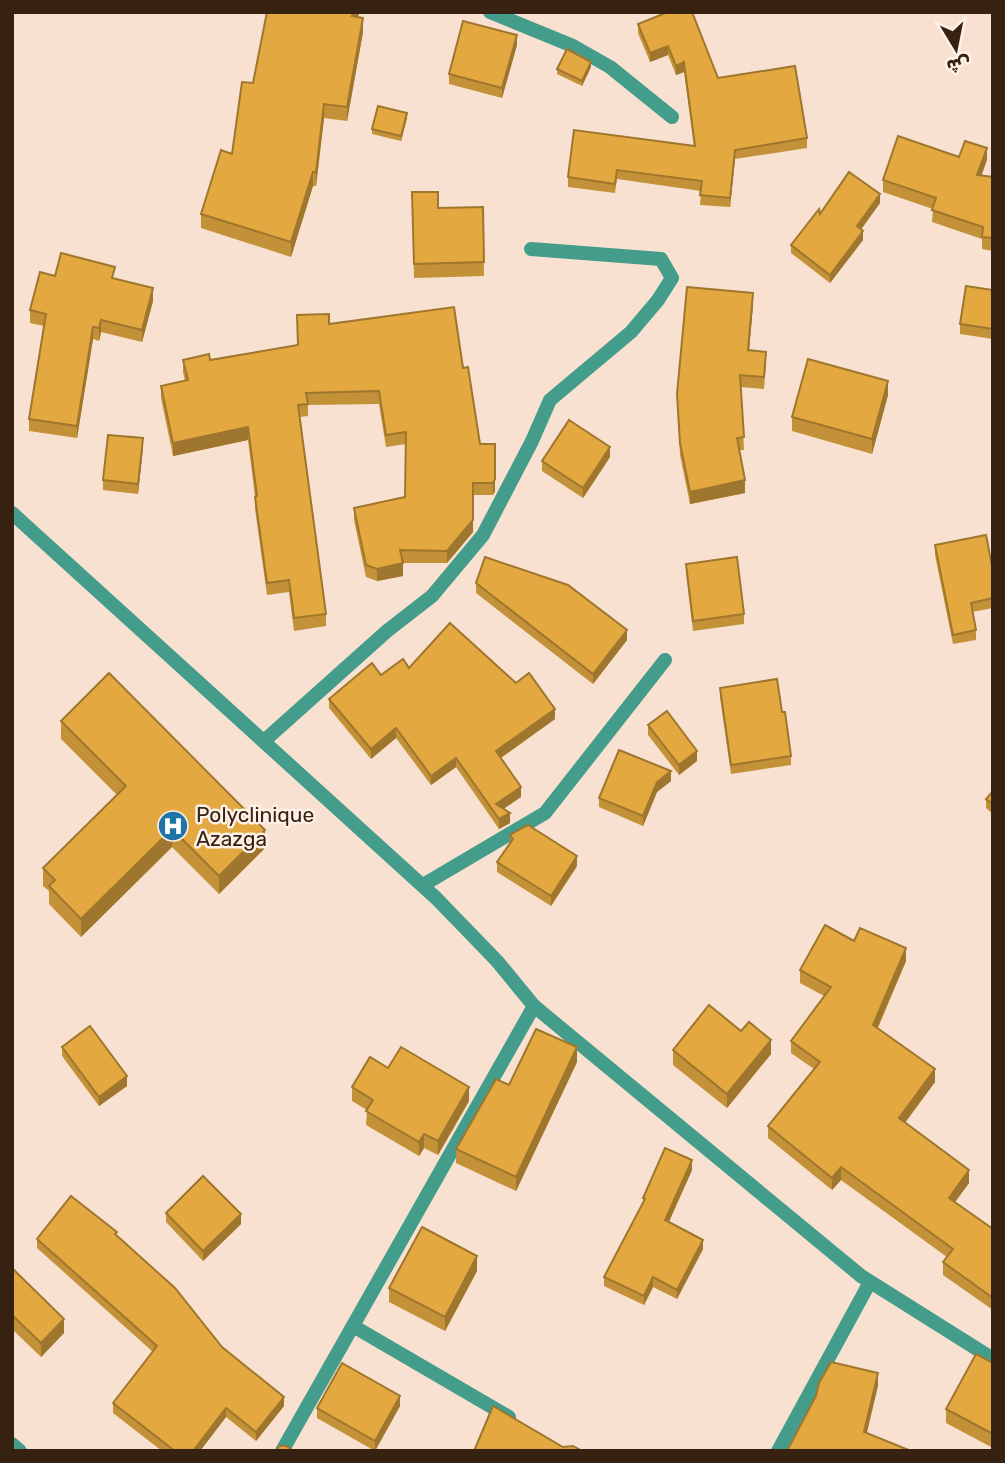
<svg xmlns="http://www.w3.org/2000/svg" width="1005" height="1463" font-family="Rubik,Cairo,sans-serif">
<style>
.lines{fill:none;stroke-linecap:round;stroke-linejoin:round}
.minor{stroke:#449c8b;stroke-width:14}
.wall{fill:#c39137}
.shaded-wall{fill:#9f762d}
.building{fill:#e3a940;stroke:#9f762d;stroke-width:2}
.labels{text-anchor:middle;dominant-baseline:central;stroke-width:5;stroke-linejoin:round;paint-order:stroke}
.poi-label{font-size:21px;fill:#372110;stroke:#fdf1e8;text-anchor:start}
</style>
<rect width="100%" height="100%" fill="#f8e1d0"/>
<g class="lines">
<!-- minor -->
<g class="minor">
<path d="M 490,12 L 573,46 L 610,67 L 672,117"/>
<path d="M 12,513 L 436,898 L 497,961 L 534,1006 L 861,1276 L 993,1359"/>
<path d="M 264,741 L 387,631 L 432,596 L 483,535 L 532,441 L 550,400 L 631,332 L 658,300 L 672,278 L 661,259 L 531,249"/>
<path d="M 423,885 L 545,813 L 665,660"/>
<path d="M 353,1326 L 509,1417"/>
<path d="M 12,1444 L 20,1451"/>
<path d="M 282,1451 L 534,1006"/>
<path d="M 778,1451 L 870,1282"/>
</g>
</g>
<!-- wall -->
<g class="wall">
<path d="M 358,17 L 363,32 L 347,121 L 324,118 L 316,186 L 313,186 L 291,257 L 201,228 L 201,214 L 232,154 L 253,83 Z"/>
<path d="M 638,24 L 807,138 L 807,148 L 735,159 L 730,207 L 700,205 L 701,191 L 617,179 L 615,193 L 568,187 L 568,177 L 694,146 L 684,72 L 676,75 L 668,55 L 650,62 L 638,33 Z"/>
<path d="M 517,45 L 502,98 L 449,84 L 449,74 Z"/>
<path d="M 591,67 L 582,86 L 557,74 L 557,69 Z"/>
<path d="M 407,118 L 401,141 L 372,134 L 372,129 Z"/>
<path d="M 959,157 L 987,160 L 981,176 L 993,177 L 993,251 L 982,249 L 982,239 L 932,222 L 933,209 L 883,192 L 883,180 Z"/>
<path d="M 412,192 L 438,208 L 483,207 L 484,276 L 414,278 Z"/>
<path d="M 880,203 L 861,229 L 863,240 L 830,283 L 791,253 L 791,245 L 820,214 Z"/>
<path d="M 55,276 L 115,278 L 153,301 L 142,342 L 101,332 L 99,341 L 93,339 L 77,438 L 29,431 L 29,419 L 44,326 L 30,323 L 30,310 Z"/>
<path d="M 993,290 L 993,339 L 960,334 L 960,324 Z"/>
<path d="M 753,305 L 749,350 L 766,364 L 764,389 L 741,387 L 744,450 L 739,450 L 745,493 L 690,504 L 680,455 L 677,394 Z"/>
<path d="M 329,324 L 463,368 L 480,444 L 495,444 L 495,491 L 493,495 L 473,495 L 473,532 L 447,563 L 402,563 L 403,576 L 377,581 L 366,577 L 354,520 L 354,508 L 405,497 L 406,444 L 386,447 L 379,404 L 308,405 L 308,416 L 300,417 L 326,614 L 326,626 L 294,631 L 289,592 L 267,595 L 255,509 L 255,497 L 248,440 L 173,456 L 161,398 L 161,386 L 185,381 L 183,372 L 183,360 L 210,360 L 298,346 Z"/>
<path d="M 888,395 L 872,454 L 792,431 L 792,417 Z"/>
<path d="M 143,448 L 138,494 L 103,490 L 103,480 Z"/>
<path d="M 610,457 L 583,498 L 542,471 L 542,461 Z"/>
<path d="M 935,545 L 993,571 L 993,608 L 972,612 L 976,630 L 976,640 L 953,644 L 935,555 Z"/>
<path d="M 686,564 L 744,614 L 744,624 L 693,631 L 686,573 Z"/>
<path d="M 476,583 L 627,640 L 593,684 L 476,593 Z"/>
<path d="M 409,668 L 555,719 L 501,758 L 521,797 L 503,809 L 510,823 L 499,829 L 456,767 L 431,785 L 396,738 L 371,759 L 329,708 L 329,699 L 381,675 Z"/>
<path d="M 720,688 L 782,712 L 791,756 L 791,765 L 731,774 L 720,697 Z"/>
<path d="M 61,721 L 265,848 L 219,894 L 172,847 L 81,937 L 49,904 L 49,891 L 43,886 L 43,868 L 117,795 L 61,739 Z"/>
<path d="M 648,725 L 697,761 L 679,775 L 648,735 Z"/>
<path d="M 671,781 L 657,792 L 643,826 L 599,807 L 599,798 Z"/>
<path d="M 993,791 L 993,814 L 986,808 L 986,799 Z"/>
<path d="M 510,835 L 577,866 L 551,906 L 497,872 L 497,862 L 510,843 Z"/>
<path d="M 854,941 L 906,961 L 878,1028 L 935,1082 L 905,1122 L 969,1183 L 955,1202 L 993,1229 L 993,1310 L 943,1275 L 943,1262 L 947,1257 L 841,1180 L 832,1190 L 768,1138 L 768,1126 L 814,1069 L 791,1053 L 791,1041 L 824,996 L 800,983 L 800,970 Z"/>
<path d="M 62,1047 L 127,1086 L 99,1106 L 62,1056 Z"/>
<path d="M 673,1050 L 771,1054 L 727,1108 L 673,1065 Z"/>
<path d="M 577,1062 L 516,1191 L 456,1163 L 456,1149 Z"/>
<path d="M 388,1068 L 469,1101 L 438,1155 L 424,1148 L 419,1156 L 366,1125 L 367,1110 L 352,1101 L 352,1087 Z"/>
<path d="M 692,1170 L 669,1222 L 703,1249 L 677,1299 L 653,1287 L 644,1305 L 604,1286 L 604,1277 L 643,1203 L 643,1198 Z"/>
<path d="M 166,1213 L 241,1224 L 203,1261 L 166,1222 Z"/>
<path d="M 117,1236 L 222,1347 L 284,1406 L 256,1441 L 226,1417 L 200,1451 L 162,1451 L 113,1413 L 113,1403 L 153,1352 L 37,1248 L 37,1239 Z"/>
<path d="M 12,1268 L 64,1333 L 41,1357 L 12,1329 Z"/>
<path d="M 477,1271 L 445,1331 L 389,1302 L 389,1288 Z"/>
<path d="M 993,1363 L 993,1448 L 946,1423 L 946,1409 Z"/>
<path d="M 400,1406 L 375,1451 L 317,1418 L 317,1408 Z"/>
</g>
<!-- shaded-wall -->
<g class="shaded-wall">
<path d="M 354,12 L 360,12 L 352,30 L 352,16 Z"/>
<path d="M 363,18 L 363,32 L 347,121 L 347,107 Z"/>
<path d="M 517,35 L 517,45 L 502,98 L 502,88 Z"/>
<path d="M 668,46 L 668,55 L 650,62 L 650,53 Z"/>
<path d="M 591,62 L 591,67 L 582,86 L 582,81 Z"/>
<path d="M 684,62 L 684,72 L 676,75 L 676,66 Z"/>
<path d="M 324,104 L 324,118 L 316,186 L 316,172 Z"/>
<path d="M 407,113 L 407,118 L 401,141 L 401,136 Z"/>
<path d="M 987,148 L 987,160 L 977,187 L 977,175 Z"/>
<path d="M 735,150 L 735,159 L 730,207 L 730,198 Z"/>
<path d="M 313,172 L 313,186 L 291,257 L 291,242 Z"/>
<path d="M 880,194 L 880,203 L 857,235 L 857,226 Z"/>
<path d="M 863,231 L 863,240 L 830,283 L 830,275 Z"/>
<path d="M 153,288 L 153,301 L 142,342 L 142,330 Z"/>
<path d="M 753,293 L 753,305 L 748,362 L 748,350 Z"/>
<path d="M 101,320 L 101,332 L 99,341 L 99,328 Z"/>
<path d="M 93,327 L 93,339 L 77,438 L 77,426 Z"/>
<path d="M 888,381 L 888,395 L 872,454 L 872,439 Z"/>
<path d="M 248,427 L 248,440 L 173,456 L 173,443 Z"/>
<path d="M 143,438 L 143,448 L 138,494 L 138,484 Z"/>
<path d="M 610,447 L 610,457 L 583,498 L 583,488 Z"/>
<path d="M 495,479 L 495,491 L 493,495 L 493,483 Z"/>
<path d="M 745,480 L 745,493 L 690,504 L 690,492 Z"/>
<path d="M 473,483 L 473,532 L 447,563 L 447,551 Z"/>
<path d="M 403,563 L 403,576 L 377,581 L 377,569 Z"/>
<path d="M 627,630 L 627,640 L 593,684 L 593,674 Z"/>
<path d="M 555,709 L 555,719 L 496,761 L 496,751 Z"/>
<path d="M 396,728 L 396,738 L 371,759 L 371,749 Z"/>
<path d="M 697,751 L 697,761 L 679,775 L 679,765 Z"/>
<path d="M 456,758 L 456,767 L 431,785 L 431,776 Z"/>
<path d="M 671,771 L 671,781 L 657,792 L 643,826 L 643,816 L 657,782 Z"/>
<path d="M 521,787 L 521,797 L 496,814 L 496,804 Z"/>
<path d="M 510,813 L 510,823 L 499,829 L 499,819 Z"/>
<path d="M 172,829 L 172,847 L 81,937 L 81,919 Z"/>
<path d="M 265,830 L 265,848 L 219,894 L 219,876 Z"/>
<path d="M 577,856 L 577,866 L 551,906 L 551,896 Z"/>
<path d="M 906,948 L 906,961 L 873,1037 L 873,1025 Z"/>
<path d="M 771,1040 L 771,1054 L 727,1108 L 727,1094 Z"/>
<path d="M 577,1047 L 577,1062 L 516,1191 L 516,1177 Z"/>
<path d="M 935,1069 L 935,1082 L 899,1131 L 899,1118 Z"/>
<path d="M 127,1076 L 127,1086 L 99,1106 L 99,1097 Z"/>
<path d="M 469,1087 L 469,1101 L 438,1155 L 438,1141 Z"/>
<path d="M 424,1134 L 424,1148 L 419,1156 L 419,1142 Z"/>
<path d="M 692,1160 L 692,1170 L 665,1230 L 665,1220 Z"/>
<path d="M 841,1167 L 841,1180 L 832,1190 L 832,1178 Z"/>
<path d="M 969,1170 L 969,1183 L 949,1210 L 949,1198 Z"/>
<path d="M 241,1214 L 241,1224 L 203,1261 L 203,1251 Z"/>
<path d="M 703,1240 L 703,1249 L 677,1299 L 677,1290 Z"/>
<path d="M 477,1256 L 477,1271 L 445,1331 L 445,1317 Z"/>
<path d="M 653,1277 L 653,1287 L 644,1305 L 644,1296 Z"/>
<path d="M 64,1319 L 64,1333 L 41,1357 L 41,1343 Z"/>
<path d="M 878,1373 L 878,1386 L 864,1445 L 864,1432 Z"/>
<path d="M 400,1396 L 400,1406 L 375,1451 L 375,1441 Z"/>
<path d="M 284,1397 L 284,1406 L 256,1441 L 256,1432 Z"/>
<path d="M 226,1408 L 226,1417 L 200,1451 L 193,1451 Z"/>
</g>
<!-- building -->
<g class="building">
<path d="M 267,12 L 354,12 L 352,16 L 363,18 L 347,107 L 324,104 L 316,172 L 313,172 L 291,242 L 201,214 L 221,150 L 232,154 L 242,82 L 253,83 Z"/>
<path d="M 668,12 L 692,12 L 718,78 L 795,66 L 807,138 L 735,150 L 730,198 L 700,195 L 702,181 L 617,170 L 615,184 L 568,177 L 574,130 L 695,146 L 684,62 L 676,66 L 668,46 L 650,53 L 638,24 Z"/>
<path d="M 463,21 L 517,35 L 502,88 L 449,74 Z"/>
<path d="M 567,49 L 591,62 L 582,81 L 557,69 Z"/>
<path d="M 378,106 L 407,113 L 401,136 L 372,129 Z"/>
<path d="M 898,136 L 959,157 L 965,141 L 987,148 L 977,175 L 993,177 L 993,238 L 982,237 L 983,227 L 932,210 L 936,198 L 883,180 Z"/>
<path d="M 849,172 L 880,194 L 857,226 L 863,231 L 830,275 L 791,245 L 819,209 L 820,214 Z"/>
<path d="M 412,192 L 438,192 L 438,208 L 483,207 L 484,262 L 414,264 Z"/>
<path d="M 61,253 L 115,267 L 112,278 L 153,288 L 142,330 L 101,320 L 99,328 L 93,327 L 77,426 L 29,419 L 46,314 L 30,310 L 40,272 L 55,276 Z"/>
<path d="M 966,286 L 993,290 L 993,329 L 960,324 Z"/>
<path d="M 687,287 L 753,293 L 748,350 L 766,352 L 764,377 L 740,375 L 744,437 L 737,438 L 745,480 L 690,492 L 680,443 L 677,394 Z"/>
<path d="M 454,307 L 463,368 L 468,367 L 480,444 L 495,444 L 495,479 L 493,483 L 473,483 L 473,520 L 447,551 L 400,550 L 403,563 L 377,569 L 366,565 L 354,508 L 405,497 L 406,432 L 386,435 L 379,391 L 306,393 L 308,404 L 298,405 L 326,614 L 294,618 L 289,580 L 267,583 L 255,497 L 257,496 L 248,427 L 173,443 L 161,386 L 188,380 L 183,360 L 209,354 L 210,360 L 298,345 L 297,315 L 329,314 L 329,324 Z"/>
<path d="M 808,359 L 888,381 L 872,439 L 792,417 Z"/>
<path d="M 569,420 L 610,447 L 583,488 L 542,461 Z"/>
<path d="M 108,435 L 143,438 L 138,484 L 103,480 Z"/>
<path d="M 986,535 L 993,571 L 993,598 L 971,603 L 976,630 L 953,635 L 935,545 Z"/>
<path d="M 485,557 L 568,585 L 627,630 L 593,674 L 476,583 Z"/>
<path d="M 737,557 L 744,614 L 693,621 L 686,564 Z"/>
<path d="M 450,623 L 516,683 L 529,673 L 555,709 L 496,751 L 521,787 L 496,804 L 510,813 L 499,819 L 456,758 L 431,776 L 396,728 L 371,749 L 329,699 L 372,663 L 381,675 L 403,659 L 409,668 Z"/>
<path d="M 109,673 L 265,830 L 219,876 L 172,829 L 81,919 L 49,886 L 55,880 L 43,868 L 126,786 L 61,721 Z"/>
<path d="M 777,679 L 782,712 L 785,712 L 791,756 L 731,765 L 720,688 Z"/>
<path d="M 667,711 L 697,751 L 679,765 L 648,725 Z"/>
<path d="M 619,750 L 671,771 L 657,782 L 643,816 L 599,798 Z"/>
<path d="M 993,791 L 993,804 L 986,799 Z"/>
<path d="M 528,825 L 577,856 L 551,896 L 497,862 L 513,839 L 510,835 Z"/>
<path d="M 825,925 L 854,941 L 860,928 L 906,948 L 873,1025 L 935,1069 L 899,1118 L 969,1170 L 949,1198 L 993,1229 L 993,1298 L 943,1262 L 953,1249 L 841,1167 L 832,1178 L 768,1126 L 820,1062 L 791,1041 L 831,987 L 800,970 Z"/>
<path d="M 709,1005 L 741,1031 L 749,1022 L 771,1040 L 727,1094 L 673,1050 Z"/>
<path d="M 90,1026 L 127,1076 L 99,1097 L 62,1047 Z"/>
<path d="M 536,1029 L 577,1047 L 516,1177 L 456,1149 L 496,1079 L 509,1085 Z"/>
<path d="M 401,1047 L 469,1087 L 438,1141 L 424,1134 L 419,1142 L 366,1111 L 373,1100 L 352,1087 L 370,1057 L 388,1068 Z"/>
<path d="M 665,1148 L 692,1160 L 665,1220 L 703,1240 L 677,1290 L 653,1277 L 644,1296 L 604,1277 L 645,1199 L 643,1198 Z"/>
<path d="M 203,1176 L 241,1214 L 203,1251 L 166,1213 Z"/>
<path d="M 71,1196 L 117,1232 L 115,1234 L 175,1288 L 222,1347 L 284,1397 L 256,1432 L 226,1408 L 193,1451 L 175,1451 L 113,1403 L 157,1346 L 37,1239 Z"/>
<path d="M 422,1227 L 477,1256 L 445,1317 L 389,1288 Z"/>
<path d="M 12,1268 L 64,1319 L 41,1343 L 12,1315 Z"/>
<path d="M 976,1354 L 993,1363 L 993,1434 L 946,1409 Z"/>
<path d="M 831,1362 L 878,1373 L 864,1432 L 911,1451 L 787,1451 L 816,1396 L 819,1383 Z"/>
<path d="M 342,1363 L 400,1396 L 375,1441 L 317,1408 Z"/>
<path d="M 493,1406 L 563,1447 L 573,1446 L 582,1451 L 474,1451 Z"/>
<path d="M 279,1446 L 286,1446 L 294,1451 L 277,1451 Z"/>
</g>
<!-- icons -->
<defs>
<g id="hospital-disc" transform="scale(1.575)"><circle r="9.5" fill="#1e74a4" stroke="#fdf1e8"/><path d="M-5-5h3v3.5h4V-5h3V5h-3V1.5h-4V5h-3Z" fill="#fff"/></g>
</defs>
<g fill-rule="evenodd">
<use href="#hospital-disc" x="173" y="826"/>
</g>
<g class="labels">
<!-- poi labels -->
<g class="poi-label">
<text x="196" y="814">Polyclinique<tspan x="196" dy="24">Azazga</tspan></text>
</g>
</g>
<!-- border -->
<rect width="1005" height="1463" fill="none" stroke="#372110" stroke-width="28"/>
<!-- north arrow -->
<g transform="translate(956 49) rotate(170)" stroke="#fdf1e8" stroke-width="5" paint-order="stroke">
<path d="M0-5L12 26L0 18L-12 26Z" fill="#372110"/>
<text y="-10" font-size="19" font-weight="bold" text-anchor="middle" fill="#372110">ش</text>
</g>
</svg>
